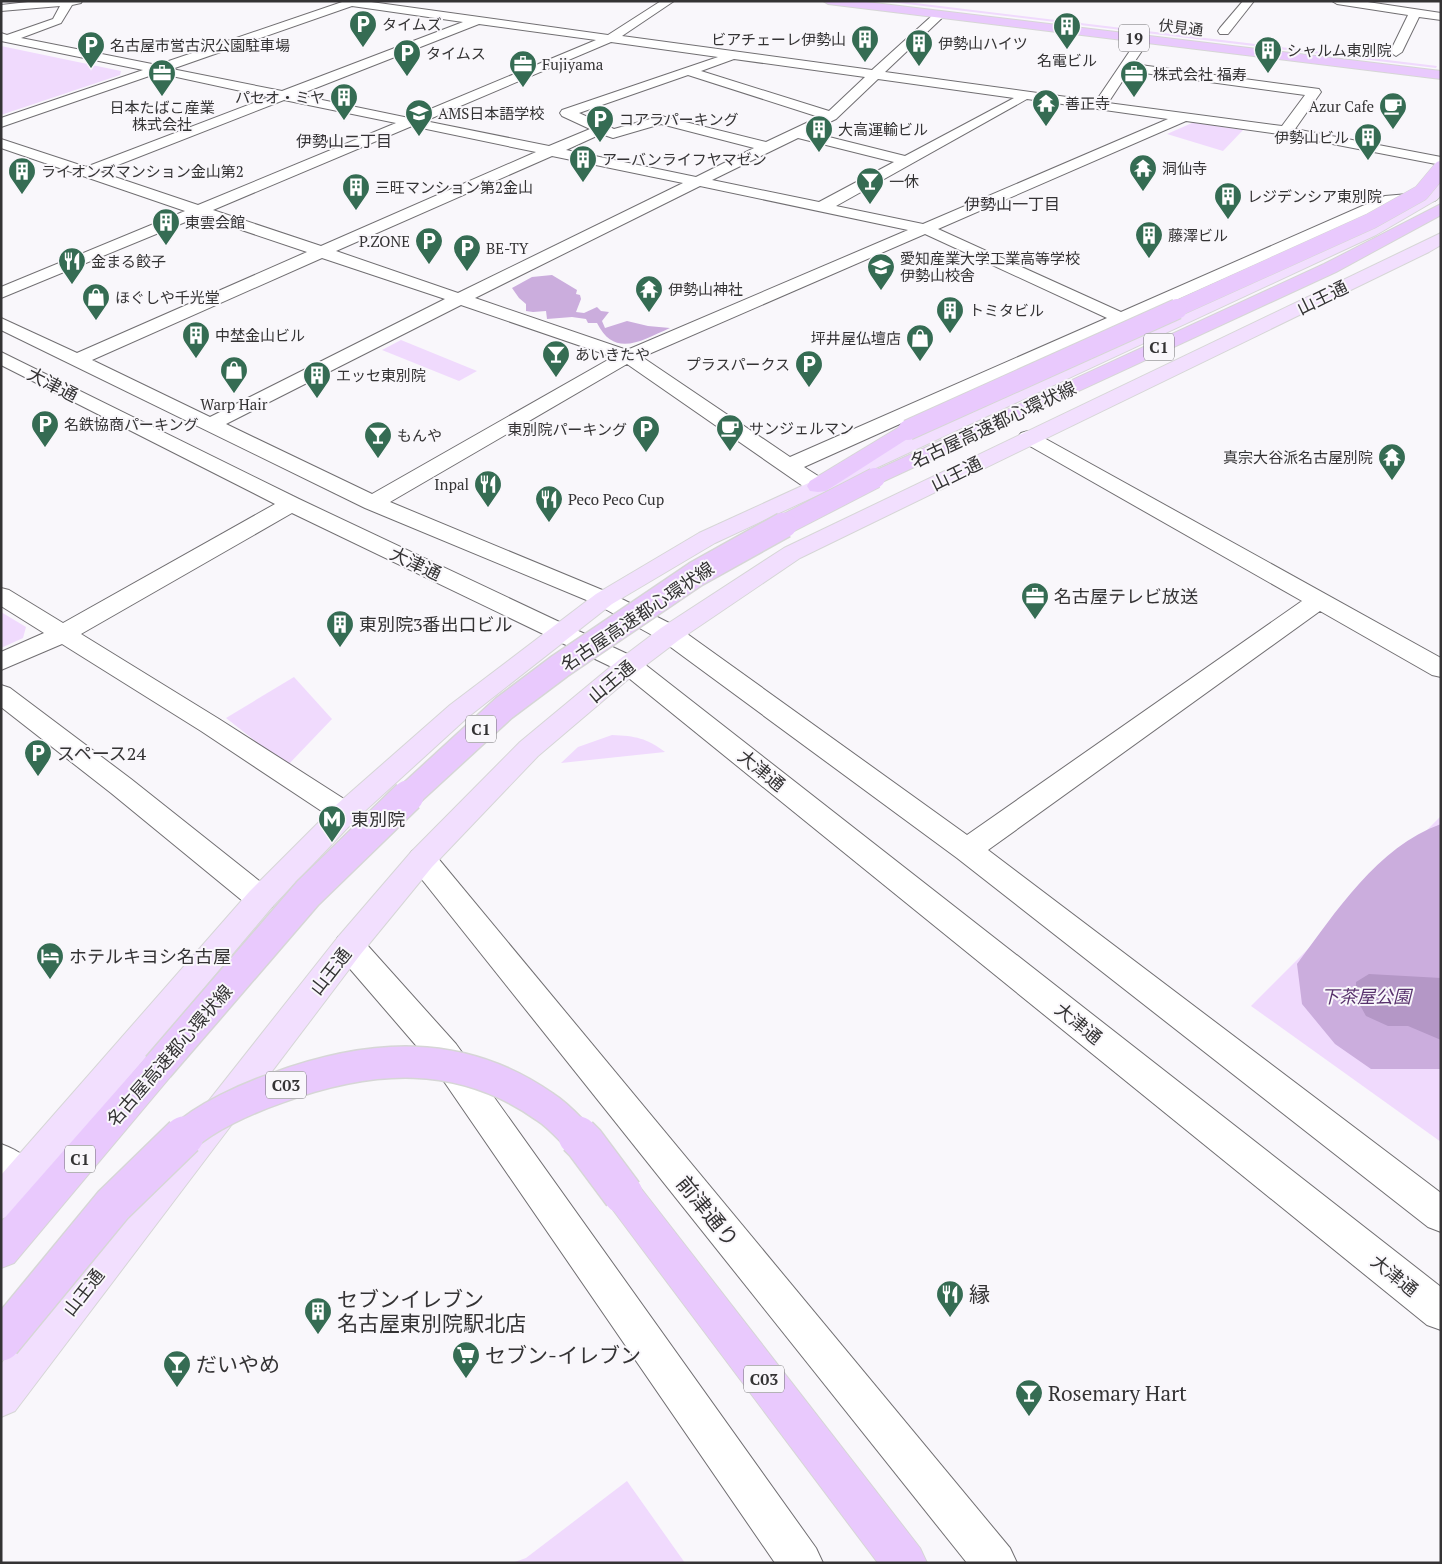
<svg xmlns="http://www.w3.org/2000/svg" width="1442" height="1564" font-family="'PT Serif','Noto Sans JP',serif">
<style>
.green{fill:#f0dafd}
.forest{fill:#cbaddd}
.water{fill:#b497c6}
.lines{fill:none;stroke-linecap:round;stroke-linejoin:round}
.minor-casing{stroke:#716f72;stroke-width:2}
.major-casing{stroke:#d6d6d6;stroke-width:2}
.highway-casing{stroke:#d6d6d6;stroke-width:2}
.minor{fill:#fff;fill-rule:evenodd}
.major{fill:#f2dffe;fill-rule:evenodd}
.highway{fill:#e9c9fd;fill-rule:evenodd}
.highway-bridge-far4-casing{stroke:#d6d6d6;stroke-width:17;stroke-linecap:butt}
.highway-bridge-far3-casing{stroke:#d6d6d6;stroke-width:22;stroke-linecap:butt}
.highway-bridge-far2-casing{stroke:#d6d6d6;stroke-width:28;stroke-linecap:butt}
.highway-bridge-far1-casing{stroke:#d6d6d6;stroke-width:34;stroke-linecap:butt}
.highway-bridge-casing{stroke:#d6d6d6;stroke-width:42;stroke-linecap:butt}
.highway-bridge-far4{stroke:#e9c9fd;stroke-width:16}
.highway-bridge-far3{stroke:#e9c9fd;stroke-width:20}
.highway-bridge-far2{stroke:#e9c9fd;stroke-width:25}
.highway-bridge-far1{stroke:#e9c9fd;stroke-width:31}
.highway-bridge{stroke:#e9c9fd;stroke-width:39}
.labels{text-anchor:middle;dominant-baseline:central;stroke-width:4;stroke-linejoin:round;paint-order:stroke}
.far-poi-label{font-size:15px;fill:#343334;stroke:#f9f7fb;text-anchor:start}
.far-street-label{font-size:15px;fill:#343334;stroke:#f9f7fb}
.shield{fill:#f9f7fb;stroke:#6f6e70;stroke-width:1}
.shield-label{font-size:16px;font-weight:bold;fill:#343334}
.far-neighbourhood-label{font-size:16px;fill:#353336;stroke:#f9f7fb}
.street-label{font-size:18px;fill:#343334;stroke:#f9f7fb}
.poi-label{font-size:18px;fill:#343334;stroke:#f9f7fb;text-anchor:start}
.park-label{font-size:18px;font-style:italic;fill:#58326d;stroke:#f9f7fb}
.near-street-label{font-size:21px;fill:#343334;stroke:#f9f7fb}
.near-poi-label{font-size:21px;fill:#343334;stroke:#f9f7fb;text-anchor:start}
</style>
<rect width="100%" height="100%" fill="#f9f7fb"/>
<!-- green -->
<g class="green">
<path d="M 882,1 L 899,1 L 1437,66 L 1436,68 Z"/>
<path d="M 1,46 L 121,71 L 120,75 L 1,115 Z"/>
<path d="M 1192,123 L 1196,123 L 1243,130 L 1223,151 L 1167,134 Z"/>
<path d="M 401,340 L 477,371 L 459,381 L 382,350 Z"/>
<path d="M 1,612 L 26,627 L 23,638 L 1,648 Z"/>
<path d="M 294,677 L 332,719 L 287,766 L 226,718 Z"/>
<path d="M 612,735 C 636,736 646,738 665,752 L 561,763 L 578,747 Z"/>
<path d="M 1441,816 L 1441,1142 L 1251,1006 Z"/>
<path d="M 627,1481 L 685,1563 L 512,1563 L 526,1558 Z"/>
</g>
<!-- forest -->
<g class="forest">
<path d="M 552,275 L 577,290 L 576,294 L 580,295 L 581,299 L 576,312 L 584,313 L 597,307 L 601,311 L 609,312 L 602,321 L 605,328 L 627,321 L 648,326 L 670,328 C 642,340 615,359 597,323 L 588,323 L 586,319 L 572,317 L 547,319 L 546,311 L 533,312 L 526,311 L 526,304 L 519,298 L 512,288 L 532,277 Z"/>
<path d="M 1441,824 L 1441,1069 L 1371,1069 L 1335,1044 L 1302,1004 L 1297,964 C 1336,912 1377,847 1441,824 Z"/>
</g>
<!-- water -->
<path class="water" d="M 1369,974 L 1441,978 L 1441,1040 L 1408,1026 L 1388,1026 L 1366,1016 L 1356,998 L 1356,982 Z"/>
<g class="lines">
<!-- minor casing -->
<g class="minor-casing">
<g id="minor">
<path d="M 37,1 L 82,1 L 81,3 L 72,5 L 61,23 L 21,38 L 157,65 L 345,1 L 364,1 L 608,35 L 661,1 L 674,1 L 622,36 L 872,70 L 935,13 L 939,12 L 945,15 L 943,17 L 885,72 L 1096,101 L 1140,36 L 1144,35 L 1150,39 L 1133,64 L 1319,89 L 1321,92 L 1295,129 L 1441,157 L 1441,165 L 1286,135 L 1186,121 L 938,229 L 1121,312 L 1385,196 L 1431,192 L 1436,194 L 1439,197 L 1436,200 L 1431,202 L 1393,203 L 804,467 L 826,481 L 829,486 L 826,491 L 818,492 L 810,491 L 627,364 L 390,502 L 612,594 L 679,628 L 967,835 L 1302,601 L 1021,441 L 1018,437 L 1021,433 L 1028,431 L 1035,433 L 1441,658 L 1441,677 L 1432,675 L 1320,611 L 988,850 L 1441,1193 L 1441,1232 L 1428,1227 L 957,858 L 661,640 L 596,604 L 365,508 L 1,330 L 1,318 L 77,353 L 307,252 L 200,216 L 1,298 L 1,287 L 185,211 L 1,148 L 1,139 L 86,167 L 269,97 L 158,73 L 1,127 L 1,118 L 143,70 L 1,41 L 1,33 L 7,35 L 53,19 L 60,6 L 1,11 L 1,5 ZM 352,6 L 463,22 L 282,91 L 172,69 ZM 479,24 L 596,40 L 409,118 L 298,95 ZM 611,42 L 718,57 L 562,110 L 560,113 L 562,116 L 590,129 L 549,146 L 425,121 ZM 734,59 L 865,77 L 829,111 L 701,71 ZM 1129,71 L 1305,95 L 1282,126 L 1108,103 ZM 688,75 L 819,117 L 766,142 L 661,116 L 614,129 L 579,113 ZM 878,79 L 1014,98 L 905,156 L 809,132 L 836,119 ZM 1027,99 L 1168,119 L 923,224 L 836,206 ZM 284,100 L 396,123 L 198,205 L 100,172 ZM 661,124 L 754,148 L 696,177 L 566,150 L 601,134 L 613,138 ZM 412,126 L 536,152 L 321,246 L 213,210 ZM 798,138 L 894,162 L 819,202 L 712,180 ZM 552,156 L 683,183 L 458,293 L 336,251 ZM 700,186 L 908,230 L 627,350 L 475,298 ZM 925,234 L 1107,318 L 790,457 L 642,357 ZM 322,258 L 445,299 L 210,417 L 92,360 ZM 461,305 L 613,357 L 372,494 L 226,424 Z"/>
<path d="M 1243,1 L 1254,1 L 1228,34 L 1220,34 L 1218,31 L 1220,28 Z"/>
<path d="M 1332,1 L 1361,1 L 1441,13 L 1441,20 L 1419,17 L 1402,52 L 1396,56 L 1390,52 L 1408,15 L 1337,4 Z"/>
<path d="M 1,352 L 299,499 L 638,659 L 1441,1287 L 1441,1330 L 1427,1325 L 620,671 L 292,513 L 81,634 L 219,719 L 355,806 L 359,813 L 355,820 L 345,823 L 335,820 L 201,731 L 62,644 L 1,670 L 1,652 L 44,633 L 1,606 L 1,588 L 9,590 L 63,623 L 275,504 L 1,365 Z"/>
<path d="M 1,685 L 10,688 L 131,779 L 272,891 L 276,899 L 272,907 L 261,911 L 250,907 L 111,793 L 1,707 Z"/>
<path d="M 422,848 L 432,851 L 1010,1548 L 1017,1563 L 967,1563 L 412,867 L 407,859 L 412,851 Z"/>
<path d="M 349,933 L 360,937 L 456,1044 L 816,1548 L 823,1563 L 775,1563 L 432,1064 L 338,955 L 334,946 L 338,937 Z"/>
<path d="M 1,1144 C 18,1150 33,1160 41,1177 L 36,1189 L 23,1194 L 10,1189 L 1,1182 Z"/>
</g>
</g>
<!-- major casing -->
<g class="major-casing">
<g id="major">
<path d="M 1441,181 L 1441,195 L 1436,200 L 1376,235 L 715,543 L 612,604 L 468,717 L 355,820 L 272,907 L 14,1214 L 1,1219 L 1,1175 L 250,891 L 335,806 L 450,705 L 596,594 L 699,533 L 1364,229 L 1426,194 L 1436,182 Z"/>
<path d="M 1441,233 L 1441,245 L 1429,252 L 800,558 L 679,640 L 638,671 L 538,756 L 432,867 L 360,955 L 15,1411 L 1,1417 L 1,1364 L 338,937 L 412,851 L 520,742 L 620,659 L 661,628 L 784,548 Z"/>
</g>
</g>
<!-- highway casing -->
<g class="highway-casing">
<g id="highway">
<path d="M 823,1 L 858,1 L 1441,71 L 1441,79 L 828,4 Z"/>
<path d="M 1441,204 L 1441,215 L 1336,272 L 882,482 L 875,484 L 868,482 L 864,478 L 868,474 L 1324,264 Z"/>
<path d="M 908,424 L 915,426 L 918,430 L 915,434 L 826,491 L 818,492 L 810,491 L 807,486 L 810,481 L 901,426 Z"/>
<path d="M 158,1052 L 170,1057 L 175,1067 L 170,1077 L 14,1263 L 1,1268 L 1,1222 L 146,1057 Z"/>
<path d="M 623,1177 L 636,1182 L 920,1548 L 927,1563 L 878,1563 L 610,1206 L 605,1194 L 610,1182 Z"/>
</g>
</g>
<!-- minor -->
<use href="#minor" class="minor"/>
<!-- major -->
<use href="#major" class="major"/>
<!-- highway -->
<use href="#highway" class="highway"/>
<!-- highway-bridge-far4 casing -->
<g class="highway-bridge-far4-casing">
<path id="highway-bridge-far4" d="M 1174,310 L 1371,221 L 1421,193 L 1441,169"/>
</g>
<!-- highway-bridge-far3 casing -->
<g class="highway-bridge-far3-casing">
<g id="highway-bridge-far3">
<path d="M 908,430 L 1177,309"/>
<path d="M 782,526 L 875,478"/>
</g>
</g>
<!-- highway-bridge-far2 casing -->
<g class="highway-bridge-far2-casing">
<path id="highway-bridge-far2" d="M 407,797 L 504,708 L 560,666 L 696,574 L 784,525"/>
</g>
<!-- highway-bridge-far1 casing -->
<g class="highway-bridge-far1-casing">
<g id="highway-bridge-far1">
<path d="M 158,1067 L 308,893 L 408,796"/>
<path d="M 183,1138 C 205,1117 248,1098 277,1088 C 370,1054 460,1047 545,1107 C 558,1115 568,1127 579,1138"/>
</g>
</g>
<!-- highway-bridge casing -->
<g class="highway-bridge-casing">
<g id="highway-bridge">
<path d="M 578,1136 L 585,1143 L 623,1194"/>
<path d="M 1,1341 L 113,1205 L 184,1136"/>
</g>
</g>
<!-- highway-bridge-far4 -->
<use href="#highway-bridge-far4" class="highway-bridge-far4"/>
<!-- highway-bridge-far3 -->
<use href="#highway-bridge-far3" class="highway-bridge-far3"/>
<!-- highway-bridge-far2 -->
<use href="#highway-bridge-far2" class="highway-bridge-far2"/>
<!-- highway-bridge-far1 -->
<use href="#highway-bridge-far1" class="highway-bridge-far1"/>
<!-- highway-bridge -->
<use href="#highway-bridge" class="highway-bridge"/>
</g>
<!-- icons -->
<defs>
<g id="parking-pin" transform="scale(1.4375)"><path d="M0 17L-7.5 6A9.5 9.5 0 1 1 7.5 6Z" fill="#356c53" stroke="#f9f7fb"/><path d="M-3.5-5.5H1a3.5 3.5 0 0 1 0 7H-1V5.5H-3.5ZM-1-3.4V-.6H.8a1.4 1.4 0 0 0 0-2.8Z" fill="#fff"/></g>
<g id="building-pin" transform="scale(1.4375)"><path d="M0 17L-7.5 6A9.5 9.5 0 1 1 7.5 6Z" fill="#356c53" stroke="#f9f7fb"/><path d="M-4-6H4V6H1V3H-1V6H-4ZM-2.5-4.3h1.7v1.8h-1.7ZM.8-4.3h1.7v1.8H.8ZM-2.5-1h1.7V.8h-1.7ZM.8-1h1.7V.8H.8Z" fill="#fff"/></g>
<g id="office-pin" transform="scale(1.4375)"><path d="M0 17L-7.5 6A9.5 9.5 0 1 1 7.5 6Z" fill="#356c53" stroke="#f9f7fb"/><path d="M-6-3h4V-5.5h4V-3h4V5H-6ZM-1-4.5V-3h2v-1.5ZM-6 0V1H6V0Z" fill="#fff"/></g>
<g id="temple-pin" transform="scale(1.4375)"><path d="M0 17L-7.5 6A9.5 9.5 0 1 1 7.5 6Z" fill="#356c53" stroke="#f9f7fb"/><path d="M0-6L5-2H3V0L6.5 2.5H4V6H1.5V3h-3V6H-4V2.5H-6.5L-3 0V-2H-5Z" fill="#fff"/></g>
<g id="cafe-pin" transform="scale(1.4375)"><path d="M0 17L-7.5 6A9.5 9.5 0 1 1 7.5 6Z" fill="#356c53" stroke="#f9f7fb"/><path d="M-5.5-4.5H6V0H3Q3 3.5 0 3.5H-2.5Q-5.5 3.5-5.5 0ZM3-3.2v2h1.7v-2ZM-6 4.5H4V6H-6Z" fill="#fff"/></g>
<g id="university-pin" transform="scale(1.4375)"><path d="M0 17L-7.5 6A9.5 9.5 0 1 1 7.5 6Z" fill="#356c53" stroke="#f9f7fb"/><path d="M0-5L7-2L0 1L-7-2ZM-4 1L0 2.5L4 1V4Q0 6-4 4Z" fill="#fff"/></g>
<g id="bar-pin" transform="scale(1.4375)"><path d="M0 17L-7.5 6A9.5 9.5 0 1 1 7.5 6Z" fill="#356c53" stroke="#f9f7fb"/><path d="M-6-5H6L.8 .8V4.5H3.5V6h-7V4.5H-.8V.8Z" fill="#fff"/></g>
<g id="restaurant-pin" transform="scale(1.4375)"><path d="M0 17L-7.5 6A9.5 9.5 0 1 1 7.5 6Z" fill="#356c53" stroke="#f9f7fb"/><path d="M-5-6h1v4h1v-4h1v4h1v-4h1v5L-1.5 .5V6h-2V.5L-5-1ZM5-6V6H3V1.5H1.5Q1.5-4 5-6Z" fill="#fff"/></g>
<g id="school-pin" transform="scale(1.4375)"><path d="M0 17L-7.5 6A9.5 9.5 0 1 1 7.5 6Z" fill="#356c53" stroke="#f9f7fb"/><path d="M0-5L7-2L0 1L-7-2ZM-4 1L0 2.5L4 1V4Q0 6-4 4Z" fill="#fff"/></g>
<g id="shop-pin" transform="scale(1.4375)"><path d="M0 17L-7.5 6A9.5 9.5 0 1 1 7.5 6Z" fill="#356c53" stroke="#f9f7fb"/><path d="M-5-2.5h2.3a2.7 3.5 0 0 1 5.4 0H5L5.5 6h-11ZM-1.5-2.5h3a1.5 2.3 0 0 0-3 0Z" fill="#fff"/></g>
<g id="metro-pin" transform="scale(1.4375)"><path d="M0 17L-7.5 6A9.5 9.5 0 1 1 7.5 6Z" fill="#356c53" stroke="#f9f7fb"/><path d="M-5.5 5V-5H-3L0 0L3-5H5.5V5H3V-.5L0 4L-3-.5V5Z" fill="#fff"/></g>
<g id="hotel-pin" transform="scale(1.4375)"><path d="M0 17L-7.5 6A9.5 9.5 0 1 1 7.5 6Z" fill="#356c53" stroke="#f9f7fb"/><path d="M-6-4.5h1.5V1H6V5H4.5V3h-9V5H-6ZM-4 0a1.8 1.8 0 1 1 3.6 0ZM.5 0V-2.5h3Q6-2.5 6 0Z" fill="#fff"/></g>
<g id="supermarket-pin" transform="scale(1.4375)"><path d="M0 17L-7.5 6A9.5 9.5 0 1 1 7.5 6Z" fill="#356c53" stroke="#f9f7fb"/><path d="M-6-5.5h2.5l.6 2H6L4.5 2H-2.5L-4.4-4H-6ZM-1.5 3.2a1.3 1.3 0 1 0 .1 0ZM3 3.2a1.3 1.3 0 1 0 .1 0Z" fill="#fff"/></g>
</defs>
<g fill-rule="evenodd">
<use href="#parking-pin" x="363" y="24"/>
<use href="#building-pin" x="1067" y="26"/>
<use href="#building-pin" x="865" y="39"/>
<use href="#building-pin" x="919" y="43"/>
<use href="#parking-pin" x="91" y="45"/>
<use href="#building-pin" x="1268" y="50"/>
<use href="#parking-pin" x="407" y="53"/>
<use href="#office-pin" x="523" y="64"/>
<use href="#office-pin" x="162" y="73"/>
<use href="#office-pin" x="1134" y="74"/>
<use href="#building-pin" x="344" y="97"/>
<use href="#temple-pin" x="1046" y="103"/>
<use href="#cafe-pin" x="1393" y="106"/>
<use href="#university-pin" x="419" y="113"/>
<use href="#parking-pin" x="600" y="119"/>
<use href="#building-pin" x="819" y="129"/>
<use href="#building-pin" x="1368" y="137"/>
<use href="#building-pin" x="583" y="159"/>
<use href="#temple-pin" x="1143" y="168"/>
<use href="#building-pin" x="22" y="171"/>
<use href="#bar-pin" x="870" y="181"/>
<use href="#building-pin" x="356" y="187"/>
<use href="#building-pin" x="1228" y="196"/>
<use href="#building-pin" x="166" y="222"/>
<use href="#building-pin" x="1149" y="235"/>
<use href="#parking-pin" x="429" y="241"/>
<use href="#parking-pin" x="467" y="248"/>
<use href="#restaurant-pin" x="72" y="261"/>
<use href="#school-pin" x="881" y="267"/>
<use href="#temple-pin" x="649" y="289"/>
<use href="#shop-pin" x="96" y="297"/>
<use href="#building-pin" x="950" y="310"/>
<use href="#building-pin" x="196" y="335"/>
<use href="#shop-pin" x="920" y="338"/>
<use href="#bar-pin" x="556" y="354"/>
<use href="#parking-pin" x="809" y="364"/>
<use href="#shop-pin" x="234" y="370"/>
<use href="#building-pin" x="317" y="375"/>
<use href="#parking-pin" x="45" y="424"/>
<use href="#cafe-pin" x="730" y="428"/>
<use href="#parking-pin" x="646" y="429"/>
<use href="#bar-pin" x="378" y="435"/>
<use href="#temple-pin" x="1392" y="457"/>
<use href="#restaurant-pin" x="488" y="484"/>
<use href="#restaurant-pin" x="549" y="499"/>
<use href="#office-pin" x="1035" y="596"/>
<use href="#building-pin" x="340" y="624"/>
<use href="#parking-pin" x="38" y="753"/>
<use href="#metro-pin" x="332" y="819"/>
<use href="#hotel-pin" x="50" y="956"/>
<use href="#restaurant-pin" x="950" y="1294"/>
<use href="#building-pin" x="318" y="1311"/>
<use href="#supermarket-pin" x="466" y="1355"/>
<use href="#bar-pin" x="177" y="1364"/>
<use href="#bar-pin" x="1029" y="1393"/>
</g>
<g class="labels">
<!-- far-poi labels -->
<g class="far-poi-label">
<text x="382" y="24">タイムズ</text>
<text x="846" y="39" text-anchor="end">ビアチェーレ伊勢山</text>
<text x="938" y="43">伊勢山ハイツ</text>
<text x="110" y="45">名古屋市営古沢公園駐車場</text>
<text x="1287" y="50">シャルム東別院</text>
<text x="426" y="53">タイムス</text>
<text x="1067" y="60" text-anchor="middle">名電ビル</text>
<text x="542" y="64">Fujiyama</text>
<text x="1153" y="74">株式会社 福寿</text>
<text x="325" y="97" text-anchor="end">パセオ・ミヤ</text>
<text x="1065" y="103">善正寺</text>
<text x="1374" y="106" text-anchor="end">Azur Cafe</text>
<text x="162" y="107" text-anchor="middle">日本たばこ産業<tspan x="162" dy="17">株式会社</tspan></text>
<text x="438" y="113">AMS日本語学校</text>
<text x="619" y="119">コアラパーキング</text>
<text x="838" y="129">大高運輸ビル</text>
<text x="1349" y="137" text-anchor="end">伊勢山ビル</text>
<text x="602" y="159">アーバンライフヤマゼン</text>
<text x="1162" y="168">洞仙寺</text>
<text x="41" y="171">ライオンズマンション金山第2</text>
<text x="889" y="181">一休</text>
<text x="375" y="187">三旺マンション第2金山</text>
<text x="1247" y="196">レジデンシア東別院</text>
<text x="185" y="222">東雲会館</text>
<text x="1168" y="235">藤澤ビル</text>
<text x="410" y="241" text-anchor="end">P.ZONE</text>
<text x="486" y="248">BE-TY</text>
<text x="900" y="258">愛知産業大学工業高等学校<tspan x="900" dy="17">伊勢山校舎</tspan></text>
<text x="91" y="261">金まる餃子</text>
<text x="668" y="289">伊勢山神社</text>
<text x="115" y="297">ほぐしや千光堂</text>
<text x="969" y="310">トミタビル</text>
<text x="215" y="335">中埜金山ビル</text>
<text x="901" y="338" text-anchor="end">坪井屋仏壇店</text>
<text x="575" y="354">あいきたや</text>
<text x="790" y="364" text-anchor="end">プラスパークス</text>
<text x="336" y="375">エッセ東別院</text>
<text x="234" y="404" text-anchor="middle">Warp Hair</text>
<text x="64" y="424">名鉄協商パーキング</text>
<text x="749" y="428">サンジェルマン</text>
<text x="627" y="429" text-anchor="end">東別院パーキング</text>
<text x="397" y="435">もんや</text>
<text x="1373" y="457" text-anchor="end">真宗大谷派名古屋別院</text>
<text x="469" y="484" text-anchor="end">Inpal</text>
<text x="568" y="499">Peco Peco Cup</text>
</g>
<!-- far-street labels -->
<g class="far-street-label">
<text transform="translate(1181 27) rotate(7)">伏見通</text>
</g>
<!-- shield labels -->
<g class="shield">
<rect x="1119" y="24.5" width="30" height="27" rx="4"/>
<rect x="1144" y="333.5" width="30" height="27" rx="4"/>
<rect x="466" y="715.5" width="30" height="27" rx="4"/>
<rect x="266" y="1071.5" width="40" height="27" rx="4"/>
<rect x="65" y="1145.5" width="30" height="27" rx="4"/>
<rect x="744" y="1365.5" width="40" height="27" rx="4"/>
</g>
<g class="shield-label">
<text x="1134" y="38">19</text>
<text x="1159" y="347">C1</text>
<text x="481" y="729">C1</text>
<text x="286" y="1085">C03</text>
<text x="80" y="1159">C1</text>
<text x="764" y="1379">C03</text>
</g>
<!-- far-neighbourhood labels -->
<g class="far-neighbourhood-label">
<text x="344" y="141">伊勢山二丁目</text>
<text x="1012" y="204">伊勢山一丁目</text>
</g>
<!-- street labels -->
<g class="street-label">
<text transform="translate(1322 297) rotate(-26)">山王通</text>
<text transform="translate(53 384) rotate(27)">大津通</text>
<text transform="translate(993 424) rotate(-25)">名古屋高速都心環状線</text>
<text transform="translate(956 473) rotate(-26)">山王通</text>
<text transform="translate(416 563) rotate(25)">大津通</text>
<text transform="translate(637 616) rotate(-34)">名古屋高速都心環状線</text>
<text transform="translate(611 681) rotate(-40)">山王通</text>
<text transform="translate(762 770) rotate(39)">大津通</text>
<text transform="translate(330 971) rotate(-52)">山王通</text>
<text transform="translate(1079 1023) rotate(39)">大津通</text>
<text transform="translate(169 1055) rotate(-49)">名古屋高速都心環状線</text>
<text transform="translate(1395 1275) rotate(39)">大津通</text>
<text transform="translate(83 1292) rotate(-52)">山王通</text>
</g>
<!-- poi labels -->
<g class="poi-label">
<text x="1054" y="596">名古屋テレビ放送</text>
<text x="359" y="624">東別院3番出口ビル</text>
<text x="57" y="753">スペース24</text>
<text x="351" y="819">東別院</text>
<text x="69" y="956">ホテルキヨシ名古屋</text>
</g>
<!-- park labels -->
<g class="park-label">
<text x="1366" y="996">下茶屋公園</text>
</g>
<!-- near-street labels -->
<g class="near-street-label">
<text transform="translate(708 1211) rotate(51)">前津通り</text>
</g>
<!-- near-poi labels -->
<g class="near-poi-label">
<text x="969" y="1294">縁</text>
<text x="337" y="1299">セブンイレブン<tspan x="337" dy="24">名古屋東別院駅北店</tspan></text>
<text x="485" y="1355">セブン-イレブン</text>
<text x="196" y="1364">だいやめ</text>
<text x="1048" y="1393">Rosemary Hart</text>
</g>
</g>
<!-- border -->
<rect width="1442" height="1564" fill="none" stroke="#343334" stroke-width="5"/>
</svg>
